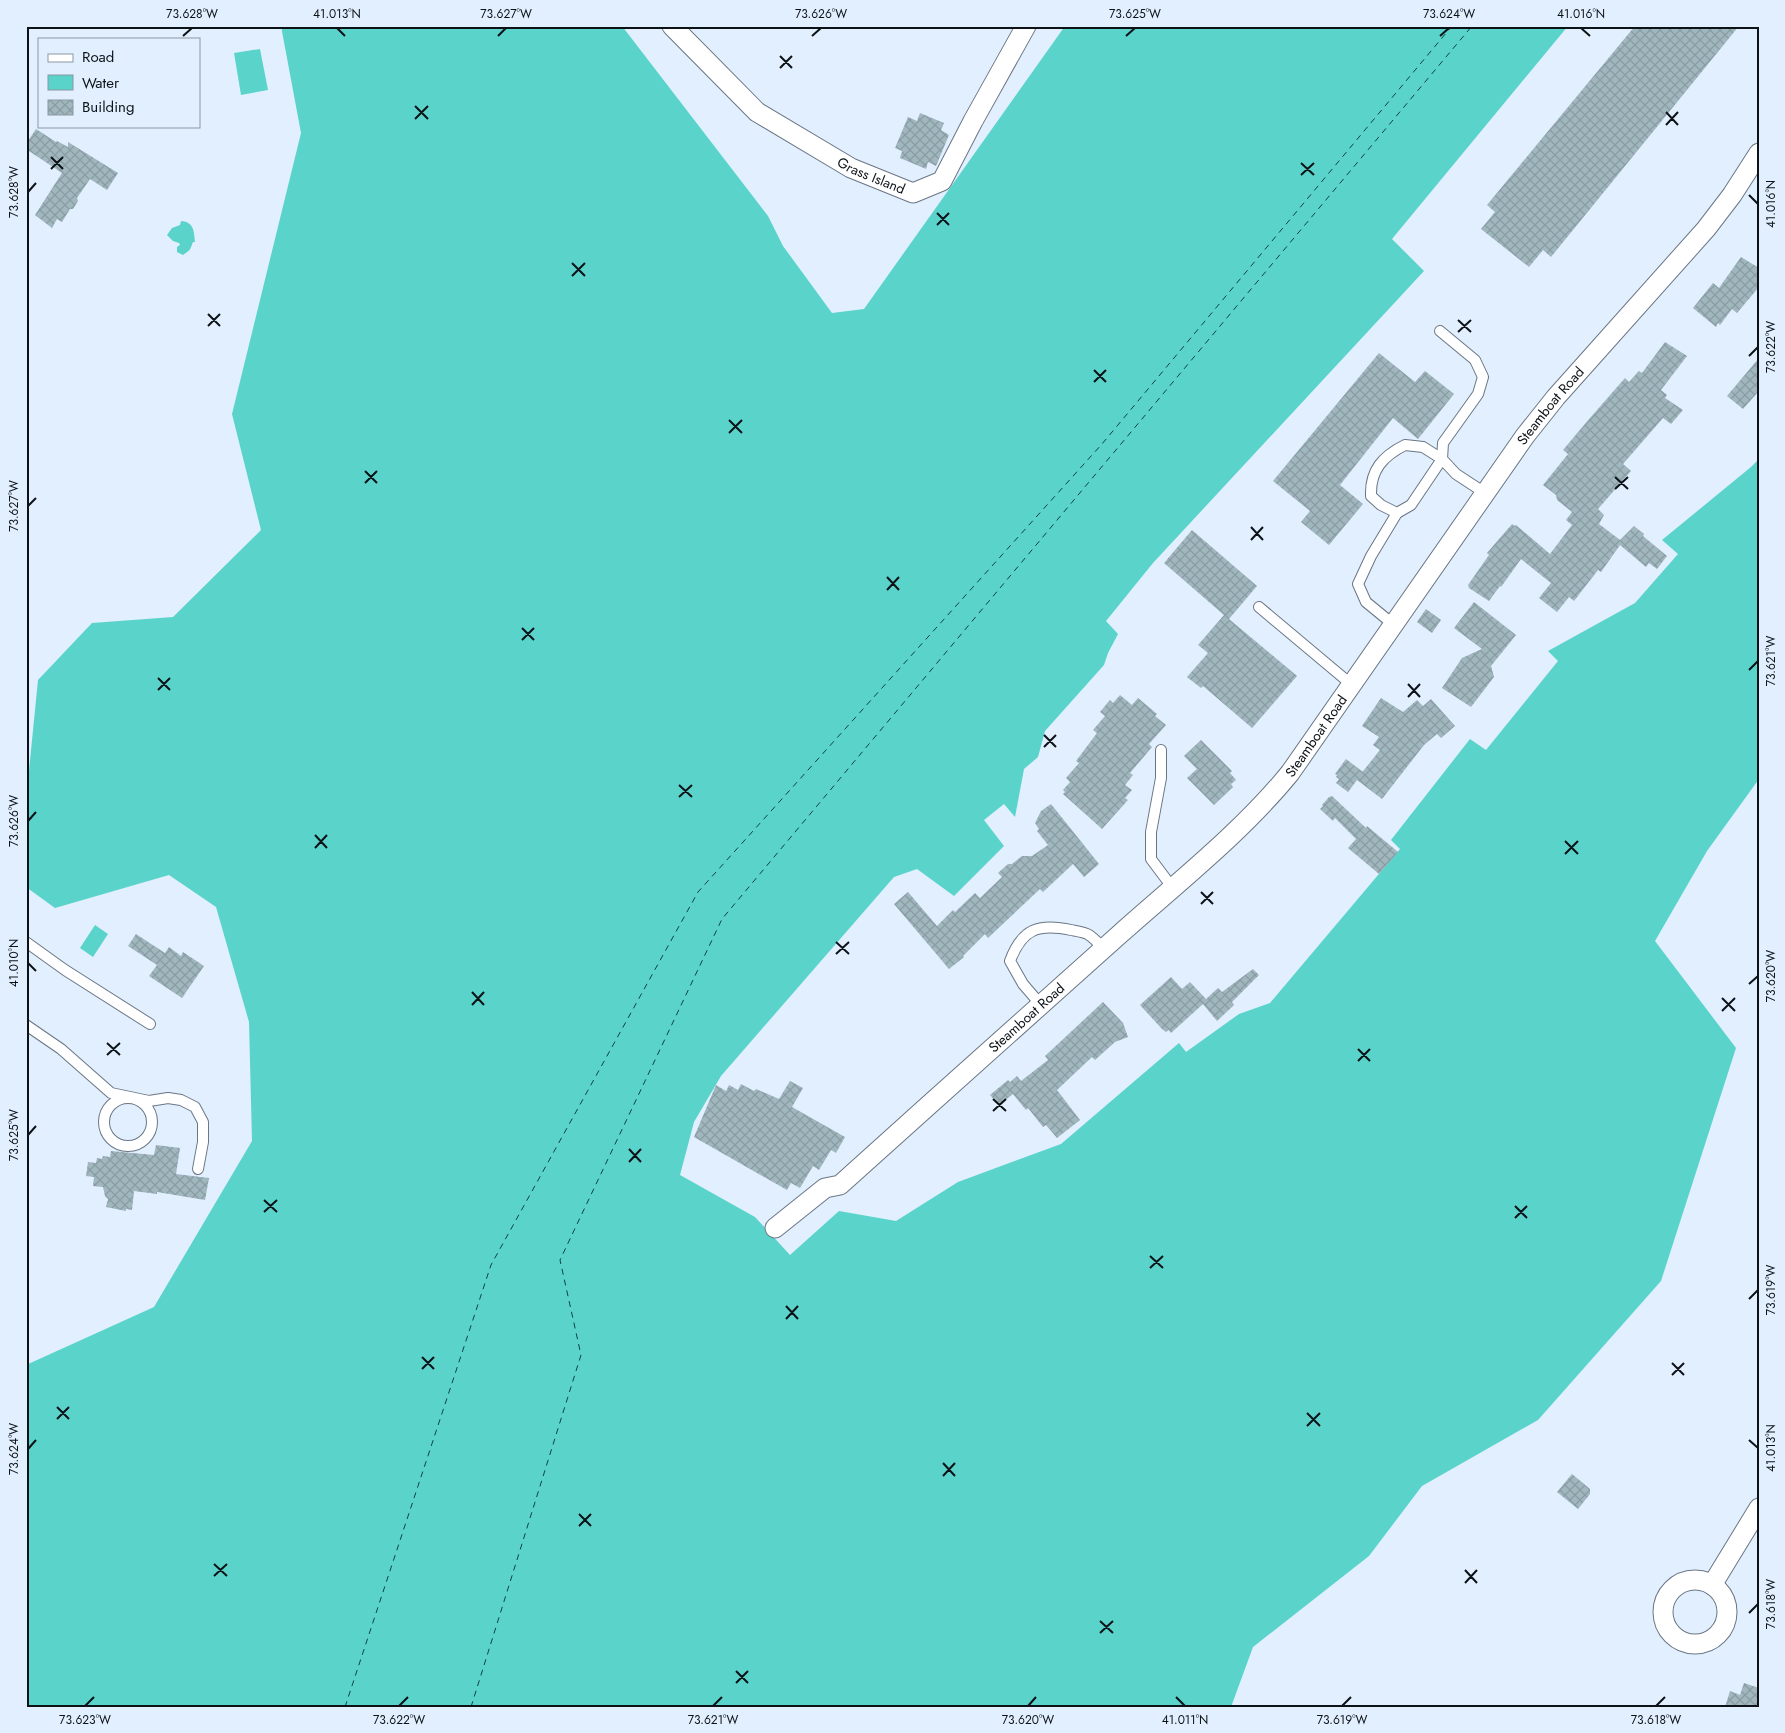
<svg xmlns="http://www.w3.org/2000/svg" width="1785" height="1733" font-family="Jost,sans-serif">
<style>
.water{fill:#5ad3cb}
.lines{fill:none;stroke-linecap:round;stroke-linejoin:round}
.ferry{stroke:#0d4441;stroke-width:1;stroke-dasharray:6 5;stroke-linecap:butt}
.building{fill:url(#building-cross-hatch)}
.lane-casing{stroke:#6a7684;stroke-width:12}
.street-casing{stroke:#6a7684;stroke-width:21}
.lane{stroke:#fff;stroke-width:10}
.street{stroke:#fff;stroke-width:19}
.ticks{fill:none;stroke:#0d1217;stroke-width:2}
.labels{text-anchor:middle;dominant-baseline:central;stroke-width:4;stroke-linejoin:round;paint-order:stroke}
.street-label{font-size:14px;fill:#0d1217;stroke:#e1efff}
.neatline{fill:none;stroke:#0d1217;stroke-width:2}
.ticks-label{font-size:12px;text-anchor:middle;fill:#0d1217}
</style>
<defs>
<pattern id="building-cross-hatch" width="8" height="8" patternUnits="userSpaceOnUse" patternTransform="scale(1.25)"><rect width="8" height="8" fill="#a1b7be"/><path d="M0 0l8 8M0 8l8-8" fill="none" stroke="#899ca3"/></pattern>
</defs>
<rect width="100%" height="100%" fill="#e1efff"/>
<!-- water -->
<g class="water">
<path d="M 281,26 L 622,26 L 768,216 L 783,246 L 832,313 L 864,309 L 1065,26 L 1568,26 L 1392,239 L 1424,271 L 1153,563 L 1106,621 L 1118,634 L 1108,653 L 1104,665 L 1045,731 L 1038,757 L 1024,769 L 1015,817 L 1004,804 L 984,820 L 1004,846 L 954,896 L 917,869 L 894,877 L 721,1076 L 694,1122 L 680,1175 L 755,1217 L 790,1255 L 839,1211 L 896,1221 L 958,1182 L 1061,1144 L 1179,1043 L 1186,1052 L 1239,1014 L 1270,1003 L 1400,849 L 1391,840 L 1470,739 L 1486,750 L 1558,661 L 1548,651 L 1635,603 L 1678,554 L 1662,540 L 1751,467 L 1759,459 L 1759,779 L 1707,851 L 1655,941 L 1736,1048 L 1661,1281 L 1538,1420 L 1422,1486 L 1369,1556 L 1253,1647 L 1231,1707 L 26,1707 L 26,1365 L 154,1307 L 252,1141 L 249,1022 L 216,907 L 169,875 L 55,908 L 26,887 L 26,801 L 38,680 L 92,623 L 173,617 L 261,530 L 232,414 L 301,133 Z"/>
<path d="M 260,49 L 268,90 L 241,95 L 234,53 Z"/>
<path d="M 181,221 C 194,222 194,231 195,242 L 193,242 C 189,252 191,249 183,255 L 177,252 L 177,247 L 180,245 L 179,243 L 173,241 L 167,235 L 172,228 L 180,225 Z"/>
<path d="M 95,925 L 108,934 L 93,957 L 80,948 Z"/>
</g>
<g class="lines">
<!-- ferry -->
<g class="ferry">
<path d="M 345,1707 L 491,1265 L 698,892 L 1102,444 L 1452,26"/>
<path d="M 471,1707 L 581,1355 L 560,1260 L 722,919 L 1472,26"/>
</g>
</g>
<!-- building -->
<g class="building">
<path d="M 1635,26 L 1739,26 L 1551,257 L 1543,250 L 1529,267 L 1481,229 L 1495,212 L 1487,205 Z"/>
<path d="M 920,113 L 944,123 L 941,130 L 949,135 L 936,166 L 928,162 L 926,169 L 900,158 L 902,151 L 895,148 L 908,117 L 917,121 Z"/>
<path d="M 36,129 L 56,142 L 57,141 L 68,147 L 68,142 L 118,173 L 107,190 L 90,179 L 77,198 L 78,201 L 73,209 L 70,209 L 62,222 L 57,219 L 52,228 L 35,215 L 62,173 L 26,149 L 26,144 Z"/>
<path d="M 1741,257 L 1759,268 L 1759,287 L 1737,313 L 1732,309 L 1720,325 L 1718,323 L 1716,327 L 1693,308 L 1713,283 L 1719,288 Z"/>
<path d="M 1665,342 L 1687,356 L 1661,390 L 1667,395 L 1665,398 L 1683,410 L 1671,424 L 1663,418 L 1623,464 L 1631,471 L 1598,509 L 1604,515 L 1599,524 L 1620,540 L 1634,526 L 1644,534 L 1643,536 L 1667,556 L 1657,569 L 1649,563 L 1646,567 L 1620,545 L 1601,572 L 1598,570 L 1574,601 L 1569,597 L 1557,612 L 1539,598 L 1551,583 L 1521,559 L 1501,587 L 1500,586 L 1489,601 L 1469,588 L 1468,585 L 1489,555 L 1487,553 L 1512,524 L 1515,526 L 1516,525 L 1550,554 L 1572,525 L 1566,520 L 1572,512 L 1557,500 L 1556,495 L 1543,485 L 1568,454 L 1563,450 L 1590,418 L 1625,378 L 1629,382 L 1639,371 L 1642,373 Z"/>
<path d="M 1379,353 L 1415,382 L 1425,371 L 1454,394 L 1418,439 L 1393,418 L 1340,485 L 1363,504 L 1329,545 L 1301,522 L 1310,511 L 1273,481 Z"/>
<path d="M 1759,358 L 1759,391 L 1743,409 L 1727,396 Z"/>
<path d="M 1192,530 L 1257,586 L 1229,619 L 1297,676 L 1252,728 L 1203,686 L 1201,688 L 1187,677 L 1208,653 L 1198,645 L 1224,615 L 1164,563 Z"/>
<path d="M 1474,602 L 1516,635 L 1491,666 L 1494,677 L 1471,707 L 1442,688 L 1462,658 L 1482,649 L 1454,628 Z"/>
<path d="M 1426,609 L 1441,620 L 1432,633 L 1417,622 Z"/>
<path d="M 1120,695 L 1132,705 L 1138,698 L 1157,714 L 1155,716 L 1166,725 L 1149,744 L 1152,747 L 1130,773 L 1133,775 L 1125,785 L 1132,790 L 1125,798 L 1128,800 L 1102,829 L 1063,794 L 1065,792 L 1063,790 L 1070,782 L 1066,778 L 1079,763 L 1076,761 L 1097,733 L 1093,730 L 1105,716 L 1100,712 L 1110,700 L 1113,703 Z"/>
<path d="M 1381,698 L 1403,712 L 1417,700 L 1423,706 L 1431,699 L 1455,726 L 1441,738 L 1437,734 L 1424,745 L 1382,799 L 1357,780 L 1348,792 L 1336,783 L 1339,779 L 1336,777 L 1337,775 L 1335,774 L 1346,759 L 1363,772 L 1360,775 L 1380,750 L 1373,745 L 1379,737 L 1362,726 Z"/>
<path d="M 1201,740 L 1232,771 L 1230,773 L 1236,780 L 1231,784 L 1233,787 L 1214,805 L 1187,778 L 1197,769 L 1184,756 Z"/>
<path d="M 1332,796 L 1366,828 L 1367,826 L 1398,852 L 1379,874 L 1348,848 L 1356,839 L 1335,818 L 1333,821 L 1320,809 L 1323,806 L 1322,805 L 1329,797 Z"/>
<path d="M 1051,804 L 1099,864 L 1084,877 L 1073,864 L 1043,892 L 1040,889 L 988,938 L 985,934 L 963,956 L 964,957 L 949,969 L 894,904 L 908,892 L 937,926 L 953,910 L 955,912 L 975,893 L 980,898 L 1002,877 L 998,873 L 1008,864 L 1012,864 L 1022,856 L 1032,856 L 1048,845 L 1037,831 L 1039,829 L 1035,823 L 1041,811 Z"/>
<path d="M 136,934 L 165,953 L 169,947 L 181,956 L 183,952 L 204,966 L 182,998 L 149,976 L 157,965 L 128,946 Z"/>
<path d="M 1253,969 L 1259,975 L 1232,1002 L 1234,1005 L 1217,1021 L 1203,1004 L 1171,1033 L 1169,1030 L 1166,1032 L 1162,1029 L 1140,1005 L 1171,977 L 1182,989 L 1190,982 L 1206,999 L 1218,988 L 1222,992 Z"/>
<path d="M 1103,1002 L 1123,1023 L 1128,1037 L 1115,1042 L 1095,1060 L 1092,1057 L 1057,1090 L 1080,1120 L 1057,1138 L 1046,1125 L 1043,1127 L 1028,1108 L 1026,1110 L 1013,1094 L 999,1105 L 990,1095 L 1008,1080 L 1010,1082 L 1017,1076 L 1021,1081 L 1048,1060 L 1045,1056 Z"/>
<path d="M 790,1081 L 803,1088 L 792,1107 L 845,1137 L 836,1153 L 831,1150 L 819,1170 L 813,1166 L 800,1188 L 791,1183 L 787,1190 L 694,1137 L 716,1085 L 726,1091 L 729,1085 L 738,1090 L 741,1084 L 754,1091 L 756,1089 L 779,1099 Z"/>
<path d="M 156,1145 L 180,1148 L 176,1174 L 209,1178 L 205,1200 L 157,1192 L 157,1194 L 134,1191 L 132,1210 L 126,1209 L 126,1211 L 106,1207 L 108,1199 L 105,1196 L 103,1187 L 93,1186 L 94,1177 L 86,1176 L 88,1162 L 96,1163 L 97,1158 L 102,1159 L 103,1156 L 110,1157 L 111,1151 L 154,1155 Z"/>
<path d="M 1572,1474 L 1590,1489 L 1590,1494 L 1578,1509 L 1557,1492 Z"/>
<path d="M 1744,1683 L 1759,1688 L 1759,1707 L 1725,1707 L 1730,1691 L 1740,1695 Z"/>
</g>
<g class="lines">
<!-- lane casing -->
<g class="lane-casing">
<g id="lane">
<path d="M 1440,331 L 1475,360 L 1483,377 L 1478,394 L 1443,443 L 1442,459 L 1456,474 L 1485,493"/>
<path d="M 1405,445 L 1423,447 L 1442,459 L 1411,505 L 1397,513 L 1381,505 L 1371,496 C 1370,470 1383,456 1405,445 Z"/>
<path d="M 1259,607 L 1352,685"/>
<path d="M 1394,625 L 1366,602 L 1358,584 L 1371,556 L 1397,513"/>
<path d="M 1161,750 L 1161,778 L 1151,832 L 1151,859 L 1172,887"/>
<path d="M 26,942 L 65,970 L 150,1024"/>
<path d="M 1041,1005 L 1023,984 L 1010,961 C 1022,929 1038,923 1071,930 C 1076,931 1085,932 1089,935 C 1095,939 1099,944 1104,949"/>
<path d="M 26,1025 L 61,1049 L 111,1093 L 149,1101 L 168,1098 L 181,1100 L 195,1107 L 203,1122 L 203,1142 L 198,1169"/>
<circle cx="128" cy="1122" r="24"/>
</g>
</g>
<!-- street casing -->
<g class="street-casing">
<g id="street">
<path id="s1" d="M 672,26 L 757,112 L 851,168 L 913,193 L 942,181 L 973,121 L 1026,26"/>
<path id="s2" d="M 775,1228 L 825,1188 L 840,1185 C 933,1101 1026,1018 1120,934 C 1176,884 1242,832 1290,773 L 1525,436 L 1556,397 L 1706,229 L 1732,195 L 1759,153"/>
<circle cx="1695" cy="1612" r="32"/>
<path d="M 1712,1585 L 1759,1508"/>
</g>
</g>
<!-- lane -->
<use href="#lane" class="lane"/>
<!-- street -->
<use href="#street" class="street"/>
</g>
<!-- ticks -->
<path class="ticks" d="M 337,28 L 345,36M 1581,28 L 1590,36M 183,36 L 192,28M 498,36 L 506,28M 812,36 L 821,28M 1126,36 L 1135,28M 1440,36 L 1449,28M 780,56 L 792,68M 780,68 L 792,56M 415,106 L 428,119M 1666,112 L 1678,125M 415,119 L 428,106M 1666,125 L 1678,112M 51,157 L 63,169M 1301,163 L 1314,175M 51,169 L 63,157M 1301,175 L 1314,163M 28,192 L 36,183M 1749,195 L 1758,204M 937,213 L 949,225M 937,225 L 949,213M 572,263 L 585,276M 572,276 L 585,263M 208,314 L 220,326M 1458,320 L 1471,332M 208,326 L 220,314M 1458,332 L 1471,320M 1749,356 L 1758,347M 1094,370 L 1106,382M 1094,382 L 1106,370M 729,420 L 742,433M 729,433 L 742,420M 365,471 L 377,483M 1615,477 L 1628,489M 365,483 L 377,471M 1615,489 L 1628,477M 28,506 L 36,498M 1251,527 L 1263,540M 1251,540 L 1263,527M 887,577 L 899,590M 887,590 L 899,577M 522,628 L 534,640M 522,640 L 534,628M 1749,670 L 1758,661M 158,678 L 170,690M 1408,684 L 1420,697M 158,690 L 170,678M 1408,697 L 1420,684M 1044,735 L 1056,747M 1044,747 L 1056,735M 679,785 L 692,797M 679,797 L 692,785M 28,821 L 36,812M 315,835 L 327,848M 1565,841 L 1578,854M 315,848 L 327,835M 1565,854 L 1578,841M 1201,892 L 1213,904M 1201,904 L 1213,892M 836,942 L 849,954M 836,954 L 849,942M 28,963 L 36,971M 1749,984 L 1758,976M 472,992 L 484,1005M 1722,998 L 1735,1011M 472,1005 L 484,992M 1722,1011 L 1735,998M 107,1043 L 120,1055M 1358,1049 L 1370,1061M 107,1055 L 120,1043M 1358,1061 L 1370,1049M 993,1099 L 1006,1111M 993,1111 L 1006,1099M 28,1135 L 36,1126M 629,1149 L 641,1162M 629,1162 L 641,1149M 264,1200 L 277,1212M 1515,1206 L 1527,1218M 264,1212 L 277,1200M 1515,1218 L 1527,1206M 1150,1256 L 1163,1268M 1150,1268 L 1163,1256M 1749,1299 L 1758,1290M 786,1306 L 798,1319M 786,1319 L 798,1306M 422,1357 L 434,1369M 1672,1363 L 1684,1375M 422,1369 L 434,1357M 1672,1375 L 1684,1363M 57,1407 L 69,1419M 1307,1413 L 1320,1426M 57,1419 L 69,1407M 1307,1426 L 1320,1413M 1749,1440 L 1758,1448M 28,1449 L 36,1440M 943,1463 L 955,1476M 943,1476 L 955,1463M 579,1514 L 591,1526M 579,1526 L 591,1514M 214,1564 L 227,1576M 1465,1570 L 1477,1583M 214,1576 L 227,1564M 1465,1583 L 1477,1570M 1749,1613 L 1758,1604M 1100,1621 L 1113,1633M 1100,1633 L 1113,1621M 736,1671 L 748,1683M 736,1683 L 748,1671M 1176,1697 L 1185,1706M 85,1706 L 94,1697M 399,1706 L 408,1697M 713,1706 L 722,1697M 1028,1706 L 1036,1697M 1342,1706 L 1351,1697M 1656,1706 L 1665,1697"/>
<g class="labels">
<!-- street labels -->
<g class="street-label">
<text stroke="none"><textPath href="#s1" startOffset="252">Grass Island</textPath></text>
<text stroke="none"><textPath href="#s2" startOffset="1140">Steamboat Road</textPath></text>
<text stroke="none"><textPath href="#s2" startOffset="735">Steamboat Road</textPath></text>
<text stroke="none"><textPath href="#s2" startOffset="330">Steamboat Road</textPath></text>
</g>
</g>
<!-- border -->
<rect width="1785" height="1733" fill="none" stroke="#e1efff" stroke-width="55"/>
<!-- legend -->
<rect x="38" y="38" width="162" height="90" fill="#e1efff" stroke="#8c97a2"/>
<rect x="48" y="54" width="25" height="8" fill="#ffffff" stroke="#8c97a2"/>
<text x="82" y="62" font-size="15" fill="#0d1217">Road</text>
<rect x="48" y="75" width="25" height="15" fill="#5ad3cb" stroke="#8c97a2"/>
<text x="82" y="88" font-size="15" fill="#0d1217">Water</text>
<rect x="48" y="100" width="25" height="15" fill="url(#building-cross-hatch)" stroke="#8c97a2"/>
<text x="82" y="112" font-size="15" fill="#0d1217">Building</text>
<rect x="28" y="28" width="1730" height="1678" class="neatline"/>
<g class="ticks-label">
<text x="192" y="18">73.628°W</text>
<text x="337" y="18">41.013°N</text>
<text x="506" y="18">73.627°W</text>
<text x="821" y="18">73.626°W</text>
<text x="1135" y="18">73.625°W</text>
<text x="1449" y="18">73.624°W</text>
<text x="1581" y="18">41.016°N</text>
<text transform="translate(14 192) rotate(-90)" y="4">73.628°W</text>
<text transform="translate(1771 204) rotate(-90)" y="4">41.016°N</text>
<text transform="translate(1771 347) rotate(-90)" y="4">73.622°W</text>
<text transform="translate(14 506) rotate(-90)" y="4">73.627°W</text>
<text transform="translate(1771 661) rotate(-90)" y="4">73.621°W</text>
<text transform="translate(14 821) rotate(-90)" y="4">73.626°W</text>
<text transform="translate(14 963) rotate(-90)" y="4">41.010°N</text>
<text transform="translate(1771 976) rotate(-90)" y="4">73.620°W</text>
<text transform="translate(14 1135) rotate(-90)" y="4">73.625°W</text>
<text transform="translate(1771 1290) rotate(-90)" y="4">73.619°W</text>
<text transform="translate(1771 1448) rotate(-90)" y="4">41.013°N</text>
<text transform="translate(14 1449) rotate(-90)" y="4">73.624°W</text>
<text transform="translate(1771 1604) rotate(-90)" y="4">73.618°W</text>
<text x="85" y="1724">73.623°W</text>
<text x="399" y="1724">73.622°W</text>
<text x="713" y="1724">73.621°W</text>
<text x="1028" y="1724">73.620°W</text>
<text x="1185" y="1724">41.011°N</text>
<text x="1342" y="1724">73.619°W</text>
<text x="1656" y="1724">73.618°W</text>
</g>
</svg>
